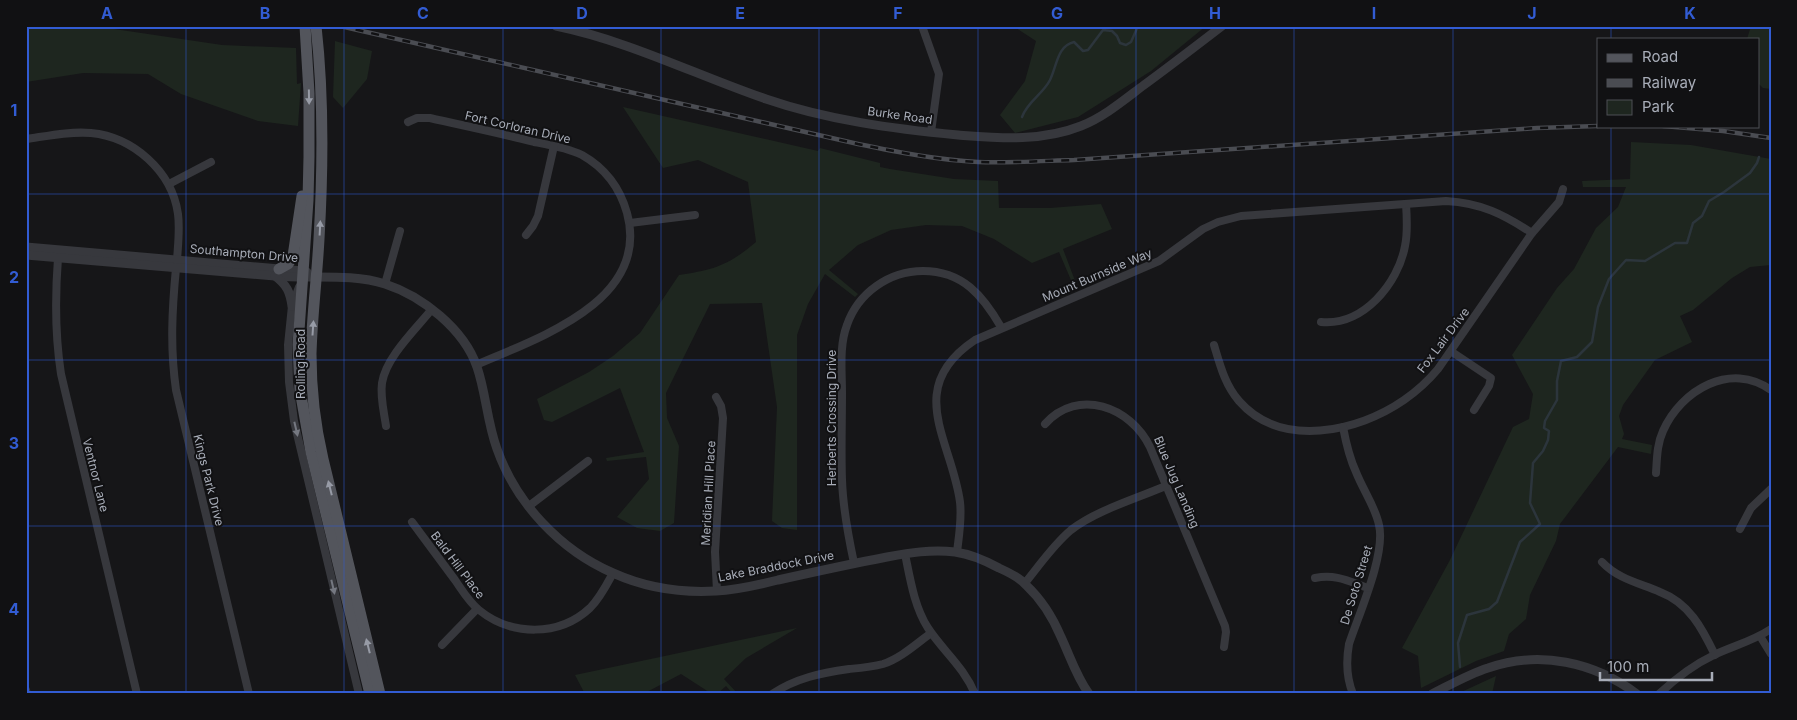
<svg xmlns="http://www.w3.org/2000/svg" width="1797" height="720" font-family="Inter,sans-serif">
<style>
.green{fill:#1e261f}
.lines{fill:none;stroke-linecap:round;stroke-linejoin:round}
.stream{stroke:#2c353c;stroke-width:2.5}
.minor{stroke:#37383d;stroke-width:8}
.tertiary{stroke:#37383d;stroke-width:9}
.primary{stroke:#53555c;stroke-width:11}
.rail-casing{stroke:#4a4c52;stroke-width:4.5}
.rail{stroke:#111113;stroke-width:2.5;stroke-dasharray:8;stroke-linecap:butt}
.oneway{fill:#979ba6}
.oneway2{fill:#757881}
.grid{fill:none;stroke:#325cd3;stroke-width:1;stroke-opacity:0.55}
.labels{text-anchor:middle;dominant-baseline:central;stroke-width:4;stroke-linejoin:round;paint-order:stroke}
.street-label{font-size:12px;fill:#a8adb8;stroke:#111113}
.neatline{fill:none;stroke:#325cd3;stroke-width:2}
.grid-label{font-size:16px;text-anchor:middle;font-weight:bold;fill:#325cd3}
</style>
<rect width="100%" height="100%" fill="#161618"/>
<!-- green -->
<g class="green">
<path d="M 26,26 L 94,26 L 222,45 L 296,48 L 297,84 L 301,83 L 298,126 L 258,121 L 181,94 L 148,74 L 83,73 L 26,82 Z"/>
<path d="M 1013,26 L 1206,26 L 1151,71 L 1078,117 L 1015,133 L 1000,115 L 1025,81 L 1036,41 Z"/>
<path d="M 1751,26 L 1771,26 L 1771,89 L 1763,88 L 1758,83 L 1758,39 L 1747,39 Z"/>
<path d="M 335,41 L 372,51 L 367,79 L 343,108 L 333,97 Z"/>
<path d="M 623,107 L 818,151 L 820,148 L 880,163 L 880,167 L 890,169 L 954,179 L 998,181 L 999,208 L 1050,208 L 1101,204 L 1112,229 L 1063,249 L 1077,286 L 1074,287 L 1059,252 L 1032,263 L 994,239 L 962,226 L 926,225 L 891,230 L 858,245 L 829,270 L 858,294 L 855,297 L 825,274 L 808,304 L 797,335 L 797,530 L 782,528 L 772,521 L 777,407 L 762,303 L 710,304 L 666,393 L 667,418 L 679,446 L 674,523 L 660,531 L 637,528 L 617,517 L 649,479 L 646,457 L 607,461 L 606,458 L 644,452 L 620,388 L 552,422 L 544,420 L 537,399 L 589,372 L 613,356 L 640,333 L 679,275 C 714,270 729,265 756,242 L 748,182 L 698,160 L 663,168 Z"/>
<path d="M 1631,142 L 1691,145 L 1771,159 L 1771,265 L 1750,267 L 1732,278 L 1693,310 L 1680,316 L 1692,342 L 1655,360 L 1623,405 L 1619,416 L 1624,434 L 1622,439 L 1652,445 L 1651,454 L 1618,447 L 1560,524 L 1556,541 L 1530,595 L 1526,619 L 1509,634 L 1504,651 L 1476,661 L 1421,688 L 1418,656 L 1402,648 L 1450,560 L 1513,427 L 1529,419 L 1533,394 L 1512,355 L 1557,288 L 1574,269 L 1596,228 L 1618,207 L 1626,187 L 1583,187 L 1582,181 L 1630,179 Z"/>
<path d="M 797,628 L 746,658 L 724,679 L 738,694 L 733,694 L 726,686 L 717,694 L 712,694 L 681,674 L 643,694 L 585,694 L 575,675 Z"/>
<path d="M 1496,676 L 1492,694 L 1457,694 Z"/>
</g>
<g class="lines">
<!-- stream -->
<g class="stream">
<path d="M 1022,117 C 1027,102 1043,94 1050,80 C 1057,66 1057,46 1074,42 L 1083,51 L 1088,50 L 1103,30 L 1112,31 L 1117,36 L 1120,43 L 1126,45 L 1131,42 L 1138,26"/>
<path d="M 1460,667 L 1458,643 L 1467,615 L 1489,609 L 1497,602 L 1520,542 L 1540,524 L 1530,503 L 1533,463 L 1543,451 L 1548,440 L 1549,431 L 1544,428 L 1545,421 L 1557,400 L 1557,381 L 1561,361 L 1577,357 L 1592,342 L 1598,307 L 1609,279 L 1626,260 L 1645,261 L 1675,243 L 1687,243 L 1693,223 L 1702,216 L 1709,201 L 1724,192 L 1750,173 L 1757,163 L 1759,157"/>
</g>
<!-- minor -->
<g class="minor">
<path d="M 922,26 L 939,74 L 931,132"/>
<path d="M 408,122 L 417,118 L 430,118 C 465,126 500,133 534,142 C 550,145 568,148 582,155 C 605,168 620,188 627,213 C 651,301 538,338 476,365"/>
<path d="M 26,139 C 47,136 70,131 91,133 C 133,137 172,171 178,214 C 180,229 178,245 177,260"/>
<path d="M 169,184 L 211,162"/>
<path d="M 630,223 L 695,215"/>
<path d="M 526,235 L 533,226 L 538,216 L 554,146"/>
<path d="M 58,258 C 55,297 55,335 61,374 L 137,694"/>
<path d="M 176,268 C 172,310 170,348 176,390 L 249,694"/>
<path d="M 385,284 L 400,231"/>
<path d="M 299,287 L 292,306 L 288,345 L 289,382 L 294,421 L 359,694"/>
<path d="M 1321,322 C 1363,326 1398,284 1405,246 C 1408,232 1407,218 1406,204"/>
<path d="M 1214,345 C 1220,365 1225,385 1239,401 C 1281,449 1358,432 1404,400 C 1417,391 1428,381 1438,369 L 1532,233 L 1559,202 L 1563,189"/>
<path d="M 1452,352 L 1491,378 L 1489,386 L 1474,410"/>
<path d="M 716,397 L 721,406 L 723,418 L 715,552 L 717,591"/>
<path d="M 1045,424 C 1078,387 1131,407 1150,447 L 1225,626 L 1226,632 L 1224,647"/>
<path d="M 386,426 C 384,412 380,397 382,383 C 386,357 416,329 432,309"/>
<path d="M 1343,427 C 1346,443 1349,457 1356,472 C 1363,490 1375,506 1379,525 C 1386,554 1359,614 1349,644 C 1346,661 1346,677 1353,694"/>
<path d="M 1656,473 C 1657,458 1657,444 1663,431 C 1681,390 1731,361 1771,390"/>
<path d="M 529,506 L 588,461"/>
<path d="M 412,522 C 426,541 441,561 455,580 C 462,590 469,602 479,610 C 511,636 559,637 590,608 C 600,598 606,586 613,573"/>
<path d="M 1740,529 L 1751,508 L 1771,489"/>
<path d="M 957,552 C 959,535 962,519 960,502 C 952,441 903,388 975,340 L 1159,261 L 1203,229 L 1218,222 L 1241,216 L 1446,201 C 1481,203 1503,214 1532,233"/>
<path d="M 905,554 C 910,578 914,606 928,628 C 943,651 964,667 975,694"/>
<path d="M 1602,562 C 1618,579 1639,583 1660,592 C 1689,603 1702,628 1715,655"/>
<path d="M 854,563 C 848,535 843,508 842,480 C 841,451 842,422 842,393 C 842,370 839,346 847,325 C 858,293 889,271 923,271 C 963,271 983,296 1001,327"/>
<path d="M 1315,578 C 1336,574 1348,581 1368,588"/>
<path d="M 1025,583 C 1039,566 1053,545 1071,530 C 1095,511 1137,498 1166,486"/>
<path d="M 1760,636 L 1771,654"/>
<path d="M 442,645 L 477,609"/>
<path d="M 26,690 L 27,694"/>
<path d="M 772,694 C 796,678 821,673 849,669 C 860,668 872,667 883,664 C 901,658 916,644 931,633"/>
<path d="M 1659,694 C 1676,678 1693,665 1714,655 C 1733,646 1753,641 1771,629"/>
</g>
<!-- tertiary -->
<g class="tertiary">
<path d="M 556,26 C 629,41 696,75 766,99 C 827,120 894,129 958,135 C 999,138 1041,142 1081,126 C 1104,117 1124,100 1144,85 C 1170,66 1196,46 1222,26"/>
<path d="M 26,247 L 303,271 L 307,272"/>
<path d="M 26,255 L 275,276 C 310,279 352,273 385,284 C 422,296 464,329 477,367 C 486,393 487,422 497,449 C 516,503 560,550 613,573 C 644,587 681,593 716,591 C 737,590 758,585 778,580 C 814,572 850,564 887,557 C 909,553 931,549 955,552 C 970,554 986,561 999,568 C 1008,572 1019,577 1026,585 C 1041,599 1053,618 1061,637 C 1070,656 1076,676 1089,694"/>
<path d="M 275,276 C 287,285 290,292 292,306"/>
<path d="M 1432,694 C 1450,685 1469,674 1488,668 C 1540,650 1594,662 1637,694"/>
</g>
<!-- primary -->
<g class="primary">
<path d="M 305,26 L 309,93 L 309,157 L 308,200 L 298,345 L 300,390 L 311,452 L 370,694"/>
<path d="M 316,26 C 324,97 323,169 319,239 C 317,277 312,316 311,354 C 311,389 315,425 323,459 L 380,694"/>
<path d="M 279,269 L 288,264 L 293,256 L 302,196"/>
</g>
<!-- rail casing -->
<g class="rail-casing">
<g id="rail">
<path d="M 340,26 L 858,144 C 897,152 938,160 978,162 C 1010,163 1042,161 1074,160 L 1537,128 L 1598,126"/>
<path d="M 1663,126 L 1723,131 L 1771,138"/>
</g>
</g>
<!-- rail -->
<use href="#rail" class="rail"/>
</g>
<!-- one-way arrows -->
<defs><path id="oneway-solid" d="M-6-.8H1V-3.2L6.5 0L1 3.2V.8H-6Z" transform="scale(1.25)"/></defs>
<g class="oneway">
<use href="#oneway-solid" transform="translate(309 97) rotate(89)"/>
<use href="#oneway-solid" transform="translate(320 228) rotate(-87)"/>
<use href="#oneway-solid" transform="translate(313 328) rotate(-86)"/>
<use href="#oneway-solid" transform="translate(330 488) rotate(-104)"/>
<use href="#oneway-solid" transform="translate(368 646) rotate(-104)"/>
</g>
<g class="oneway2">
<use href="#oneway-solid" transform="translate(296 429) rotate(77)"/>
<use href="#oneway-solid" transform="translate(333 587) rotate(77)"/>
</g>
<!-- grid -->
<path class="grid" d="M 186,26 L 186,694M 344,26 L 344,694M 503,26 L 503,694M 661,26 L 661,694M 819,26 L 819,694M 978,26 L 978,694M 1136,26 L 1136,694M 1294,26 L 1294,694M 1453,26 L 1453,694M 1611,26 L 1611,39M 1611,126 L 1611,694M 26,194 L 1771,194M 26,360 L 1771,360M 26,526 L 1771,526"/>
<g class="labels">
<!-- street labels -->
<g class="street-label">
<text transform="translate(900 115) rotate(8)">Burke Road</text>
<text transform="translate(518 127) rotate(13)">Fort Corloran Drive</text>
<text transform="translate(244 253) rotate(5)">Southampton Drive</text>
<text transform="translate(1097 275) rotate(-23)">Mount Burnside Way</text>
<text transform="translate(1443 340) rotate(-53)">Fox Lair Drive</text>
<text transform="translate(300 364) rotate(-90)">Rolling Road</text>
<text transform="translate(831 418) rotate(-90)">Herberts Crossing Drive</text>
<text transform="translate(96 475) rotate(76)">Ventnor Lane</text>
<text transform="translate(209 480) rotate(76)">Kings Park Drive</text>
<text transform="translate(1177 482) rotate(67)">Blue Jug Landing</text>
<text transform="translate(708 493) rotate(-87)">Meridian Hill Place</text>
<text transform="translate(458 565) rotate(53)">Bald Hill Place</text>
<text transform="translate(776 566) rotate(-11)">Lake Braddock Drive</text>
<text transform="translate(1356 585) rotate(-73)">De Soto Street</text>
</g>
</g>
<!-- border -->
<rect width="1797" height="720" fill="none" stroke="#111113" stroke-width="55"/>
<!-- legend -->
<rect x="1597" y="38" width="162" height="90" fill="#111113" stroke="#4d4f55"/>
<rect x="1607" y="54" width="25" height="8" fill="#53555c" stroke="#4d4f55"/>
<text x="1642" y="62" font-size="15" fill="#a8adb8">Road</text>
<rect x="1607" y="79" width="25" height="8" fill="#4a4c52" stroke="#4d4f55"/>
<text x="1642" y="88" font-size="15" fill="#a8adb8">Railway</text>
<rect x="1607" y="100" width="25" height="15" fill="#1e261f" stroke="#4d4f55"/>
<text x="1642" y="112" font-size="15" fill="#a8adb8">Park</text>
<!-- scale -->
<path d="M1600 672v8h112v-8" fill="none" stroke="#a8adb8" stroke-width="2.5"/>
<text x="1607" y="672" font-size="15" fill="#a8adb8" stroke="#111113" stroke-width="4" paint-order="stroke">100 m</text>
<rect x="28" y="28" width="1742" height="664" class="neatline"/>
<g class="grid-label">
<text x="107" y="19">A</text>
<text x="265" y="19">B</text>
<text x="423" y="19">C</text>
<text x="582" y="19">D</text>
<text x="740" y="19">E</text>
<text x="898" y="19">F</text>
<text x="1057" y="19">G</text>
<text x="1215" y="19">H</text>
<text x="1374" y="19">I</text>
<text x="1532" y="19">J</text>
<text x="1690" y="19">K</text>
<text x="14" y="116">1</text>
<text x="14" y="283">2</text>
<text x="14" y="449">3</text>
<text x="14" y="615">4</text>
</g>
</svg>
